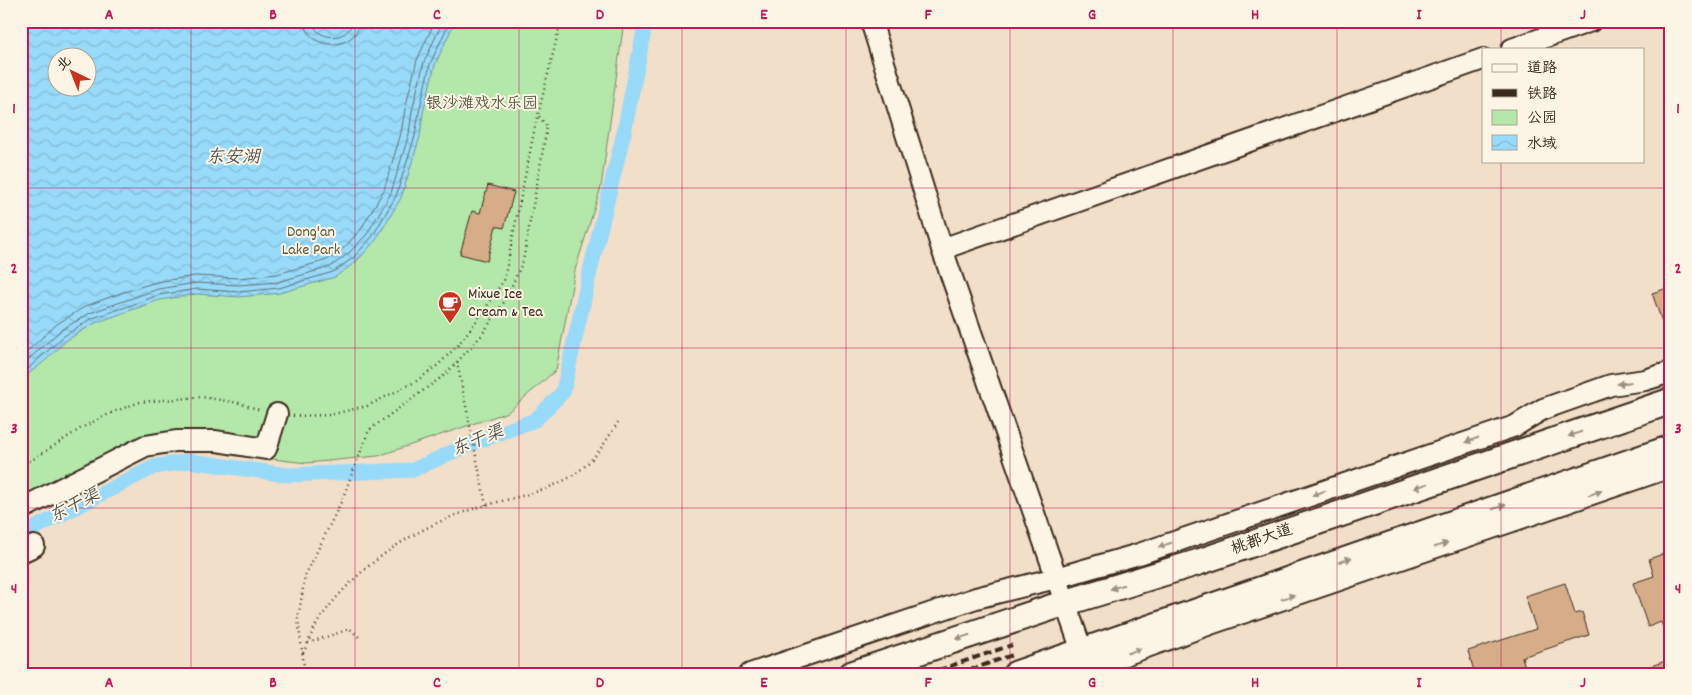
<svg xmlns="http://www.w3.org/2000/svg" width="1692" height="695" font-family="Dekko,'LXGW WenKai TC',sans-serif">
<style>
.park{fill:#b3e8aa;stroke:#778964;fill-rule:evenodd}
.water{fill:url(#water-waves);stroke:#7294a1;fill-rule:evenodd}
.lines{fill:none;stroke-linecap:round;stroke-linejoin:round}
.shore{stroke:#607076;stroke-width:1}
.canal{stroke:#97daf9;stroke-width:15}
.building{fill:#d6ad88;stroke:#3b2a1e}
.minor-casing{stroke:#3b2a1e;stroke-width:24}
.major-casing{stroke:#3b2a1e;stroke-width:29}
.path{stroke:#3b2a1e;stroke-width:2.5;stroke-dasharray:1 4;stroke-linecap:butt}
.minor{stroke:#fcf5e5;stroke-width:20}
.major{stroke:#fcf5e5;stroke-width:25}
.rail{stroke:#3b2a1e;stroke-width:4;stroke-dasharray:8 4;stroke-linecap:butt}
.oneway{fill:#9c9082}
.grid{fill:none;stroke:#c2185b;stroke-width:1;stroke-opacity:0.55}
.labels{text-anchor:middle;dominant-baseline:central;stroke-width:4;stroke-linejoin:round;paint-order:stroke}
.park-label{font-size:16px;fill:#595a41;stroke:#fcf5e5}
.poi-label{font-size:16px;fill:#3b2a1e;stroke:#fcf5e5;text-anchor:start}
.street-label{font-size:16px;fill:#3b2a1e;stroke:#fcf5e5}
.water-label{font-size:18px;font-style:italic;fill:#525655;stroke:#fcf5e5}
.neatline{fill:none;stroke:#c2185b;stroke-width:2}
.grid-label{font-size:16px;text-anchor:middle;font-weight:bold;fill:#c2185b}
</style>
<defs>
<pattern id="water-waves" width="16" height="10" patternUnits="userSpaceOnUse" patternTransform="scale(1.25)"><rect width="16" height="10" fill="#97daf9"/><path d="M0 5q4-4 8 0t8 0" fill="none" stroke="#83bbd5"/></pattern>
</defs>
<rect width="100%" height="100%" fill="#f1dfc9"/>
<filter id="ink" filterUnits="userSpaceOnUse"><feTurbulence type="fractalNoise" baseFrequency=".02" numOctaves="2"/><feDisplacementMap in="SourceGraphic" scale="10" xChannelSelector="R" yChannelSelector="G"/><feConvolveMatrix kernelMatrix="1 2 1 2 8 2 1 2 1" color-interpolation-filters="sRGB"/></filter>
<g filter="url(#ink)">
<!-- park -->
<path class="park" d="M 21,21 L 624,21 L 601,187 L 575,270 L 556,370 L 508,412 L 378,456 L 307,463 L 169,447 L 21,504 ZM 58,58 L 88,58 L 88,88 L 58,88 Z"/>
<!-- water -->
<path class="water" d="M 21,21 L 315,21 L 333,26 L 348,21 L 455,21 L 435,65 L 423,113 L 420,137 L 401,198 L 376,240 L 356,262 L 335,277 L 280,293 L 239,297 L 197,294 L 160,300 L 95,323 L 67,340 L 46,360 L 21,380 ZM 58,58 L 88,58 L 88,88 L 58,88 Z"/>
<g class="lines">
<!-- shore -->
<g class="shore">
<path d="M 305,21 C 306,52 358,52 360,21"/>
<path d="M 313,21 C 314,42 351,42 352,21"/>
<path d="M 21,357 L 57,324 L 86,306 L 118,294 L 156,282 L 195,276 L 239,278 L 277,274 L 327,260 L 344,248 L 361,229 L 384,190 L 401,133 L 405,109 L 417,60 L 435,21"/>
<path d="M 21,366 L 61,330 L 90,313 L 121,302 L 158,289 L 196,283 L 239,285 L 278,282 L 330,267 L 349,253 L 367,234 L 391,193 L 409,134 L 412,111 L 424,62 L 443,21"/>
<path d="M 21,375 L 64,336 L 93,318 L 123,308 L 159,295 L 197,289 L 239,292 L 279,288 L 333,272 L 353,258 L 372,237 L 396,196 L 415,136 L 419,112 L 430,64 L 450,21"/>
</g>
<!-- canal -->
<path class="canal" d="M 21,535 L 154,467 L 189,461 L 287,475 L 413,470 L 468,445 L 535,420 L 563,392 L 591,267 L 624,132 L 646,21"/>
</g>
<!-- building -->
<g class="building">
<path d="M 488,185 L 514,192 L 504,228 L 496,226 L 487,261 L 460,254 L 472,211 L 480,213 Z"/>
<path d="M 1671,287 L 1671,342 L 1669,342 L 1652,293 Z"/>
<path d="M 1671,551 L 1671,644 L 1669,644 L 1661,622 L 1648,627 L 1633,583 L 1654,576 L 1649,559 Z"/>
<path d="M 1565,583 L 1575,614 L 1582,612 L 1589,635 L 1522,657 L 1527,674 L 1475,674 L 1468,651 L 1536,629 L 1525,596 Z"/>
<path d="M 1671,659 L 1671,674 L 1634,674 L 1634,672 Z"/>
</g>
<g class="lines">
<!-- minor casing -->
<g class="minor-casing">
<g id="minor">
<path d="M 871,21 L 942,249 L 1090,674"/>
<path d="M 1512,49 L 1591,21"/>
<path d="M 942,249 L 1483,59"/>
<path d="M 21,509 L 145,446 L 176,441 L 216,441 L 266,449 L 277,414"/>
<path d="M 21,552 L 34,546"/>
<path d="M 750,674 L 976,598 L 1056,578 L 1139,554 L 1515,426 L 1543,409 L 1611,385 L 1645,380 L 1671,372"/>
<path d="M 1072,674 L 1213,623 L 1671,467"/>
</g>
</g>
<!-- major casing -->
<g class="major-casing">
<g id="major">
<path d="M 852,674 L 1065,603 L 1199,562 L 1671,401"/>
<path d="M 1016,674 L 1671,448"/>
</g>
</g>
<!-- path -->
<g class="path">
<path d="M 457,362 L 486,505"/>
<path d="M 293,416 L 329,415 L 367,406 L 415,382 L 438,365 L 458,345 L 481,315 L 504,280 L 535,127 L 561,21"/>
<path d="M 21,467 L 83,427 L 113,412 L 140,402 L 202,397 L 239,403 L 260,410"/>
<path d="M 308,643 L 350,629 L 361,639"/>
<path d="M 303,653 C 309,641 314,626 322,616 C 357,567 411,530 467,511 C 507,497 555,494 586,465 C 600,452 610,435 620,419"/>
<path d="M 305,674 L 298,619 L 305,576 L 342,500 L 369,430 L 446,374 L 481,336 L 506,299 L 523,261 L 547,127 L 538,115"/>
</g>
<!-- minor -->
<use href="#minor" class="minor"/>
<!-- major -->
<use href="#major" class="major"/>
<!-- rail -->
<g class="rail">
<path d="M 927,674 L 1012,645"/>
<path d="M 959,674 L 1015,654"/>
</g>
</g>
<!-- one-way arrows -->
<defs><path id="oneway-solid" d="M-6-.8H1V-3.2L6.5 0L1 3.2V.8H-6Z" transform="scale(1.25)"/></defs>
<g class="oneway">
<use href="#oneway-solid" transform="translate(1624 383) rotate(172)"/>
<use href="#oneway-solid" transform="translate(1575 434) rotate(161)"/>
<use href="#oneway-solid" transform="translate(1472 440) rotate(161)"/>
<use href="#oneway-solid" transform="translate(1421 486) rotate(161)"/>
<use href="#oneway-solid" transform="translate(1319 493) rotate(161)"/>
<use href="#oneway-solid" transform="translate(1595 493) rotate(-19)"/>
<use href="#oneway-solid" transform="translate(1499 507) rotate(-19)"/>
<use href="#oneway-solid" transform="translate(1165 545) rotate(161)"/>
<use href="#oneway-solid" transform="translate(1441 545) rotate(-19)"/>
<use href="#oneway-solid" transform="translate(1345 560) rotate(-19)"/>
<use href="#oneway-solid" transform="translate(1117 587) rotate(163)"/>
<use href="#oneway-solid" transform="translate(1288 597) rotate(-19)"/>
<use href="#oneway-solid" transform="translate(963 637) rotate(162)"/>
<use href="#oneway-solid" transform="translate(1134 651) rotate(-20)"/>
</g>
</g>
<!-- grid -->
<path class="grid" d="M 191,21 L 191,674M 355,21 L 355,674M 519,21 L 519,674M 682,21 L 682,674M 846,21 L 846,674M 1010,21 L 1010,674M 1173,21 L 1173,674M 1337,21 L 1337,674M 1501,21 L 1501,49M 1501,161 L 1501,674M 21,188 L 1671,188M 21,348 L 1671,348M 21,508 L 1671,508"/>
<!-- icons -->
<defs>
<g id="cafe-pin" transform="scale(1.25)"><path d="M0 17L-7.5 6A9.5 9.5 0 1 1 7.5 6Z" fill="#c8321e" stroke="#fcf5e5"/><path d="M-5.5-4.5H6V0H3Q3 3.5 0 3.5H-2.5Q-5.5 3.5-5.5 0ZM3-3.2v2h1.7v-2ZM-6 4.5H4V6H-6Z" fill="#fff"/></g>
</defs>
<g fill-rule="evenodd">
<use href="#cafe-pin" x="450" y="303"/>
</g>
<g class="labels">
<!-- park labels -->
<g class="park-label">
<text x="482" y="104">银沙滩戏水乐园</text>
<text x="311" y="232">Dong'an<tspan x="311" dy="18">Lake Park</tspan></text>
</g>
<!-- poi labels -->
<g class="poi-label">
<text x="468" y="294">Mixue Ice<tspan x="468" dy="18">Cream &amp; Tea</tspan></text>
</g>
<!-- street labels -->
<g class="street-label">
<text transform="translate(1262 540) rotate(-19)">桃都大道</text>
</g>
<!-- water labels -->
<g class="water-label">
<text x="233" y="158">东安湖</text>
<text transform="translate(478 442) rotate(-22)">东干渠</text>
<text transform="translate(75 507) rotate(-27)">东干渠</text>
</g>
</g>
<!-- margin -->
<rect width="1692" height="695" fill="none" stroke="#fcf5e5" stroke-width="55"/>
<!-- legend -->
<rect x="1482" y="48" width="162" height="115" fill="#fcf5e5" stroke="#afa495"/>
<rect x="1492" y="64" width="25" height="8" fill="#fcf5e5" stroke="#afa495"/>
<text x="1527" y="72" font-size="15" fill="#3b2a1e">道路</text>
<rect x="1492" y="89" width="25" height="8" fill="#3b2a1e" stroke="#afa495"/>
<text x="1527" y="98" font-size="15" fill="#3b2a1e">铁路</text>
<rect x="1492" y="110" width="25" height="15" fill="#b3e8aa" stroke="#afa495"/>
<text x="1527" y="122" font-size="15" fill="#3b2a1e">公园</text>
<rect x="1492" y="135" width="25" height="15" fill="url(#water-waves)" stroke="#afa495"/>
<text x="1527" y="148" font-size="15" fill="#3b2a1e">水域</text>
<!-- north arrow -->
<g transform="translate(72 72) rotate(317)"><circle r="24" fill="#fcf5e5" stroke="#afa495"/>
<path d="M0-4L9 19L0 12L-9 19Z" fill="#c8321e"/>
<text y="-8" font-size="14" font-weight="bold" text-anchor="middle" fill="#3b2a1e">北</text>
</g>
<rect x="28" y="28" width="1636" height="640" class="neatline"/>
<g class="grid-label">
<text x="109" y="19">A</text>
<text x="273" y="19">B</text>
<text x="437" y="19">C</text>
<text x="600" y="19">D</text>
<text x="764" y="19">E</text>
<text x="928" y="19">F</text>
<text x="1092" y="19">G</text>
<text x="1255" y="19">H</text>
<text x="1419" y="19">I</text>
<text x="1583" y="19">J</text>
<text x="14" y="113">1</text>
<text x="1678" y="113">1</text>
<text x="14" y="273">2</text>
<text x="1678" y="273">2</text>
<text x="14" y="433">3</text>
<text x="1678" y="433">3</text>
<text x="14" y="593">4</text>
<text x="1678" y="593">4</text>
<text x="109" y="687">A</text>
<text x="273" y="687">B</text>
<text x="437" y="687">C</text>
<text x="600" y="687">D</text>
<text x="764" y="687">E</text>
<text x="928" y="687">F</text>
<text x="1092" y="687">G</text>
<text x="1255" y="687">H</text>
<text x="1419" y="687">I</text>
<text x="1583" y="687">J</text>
</g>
</svg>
